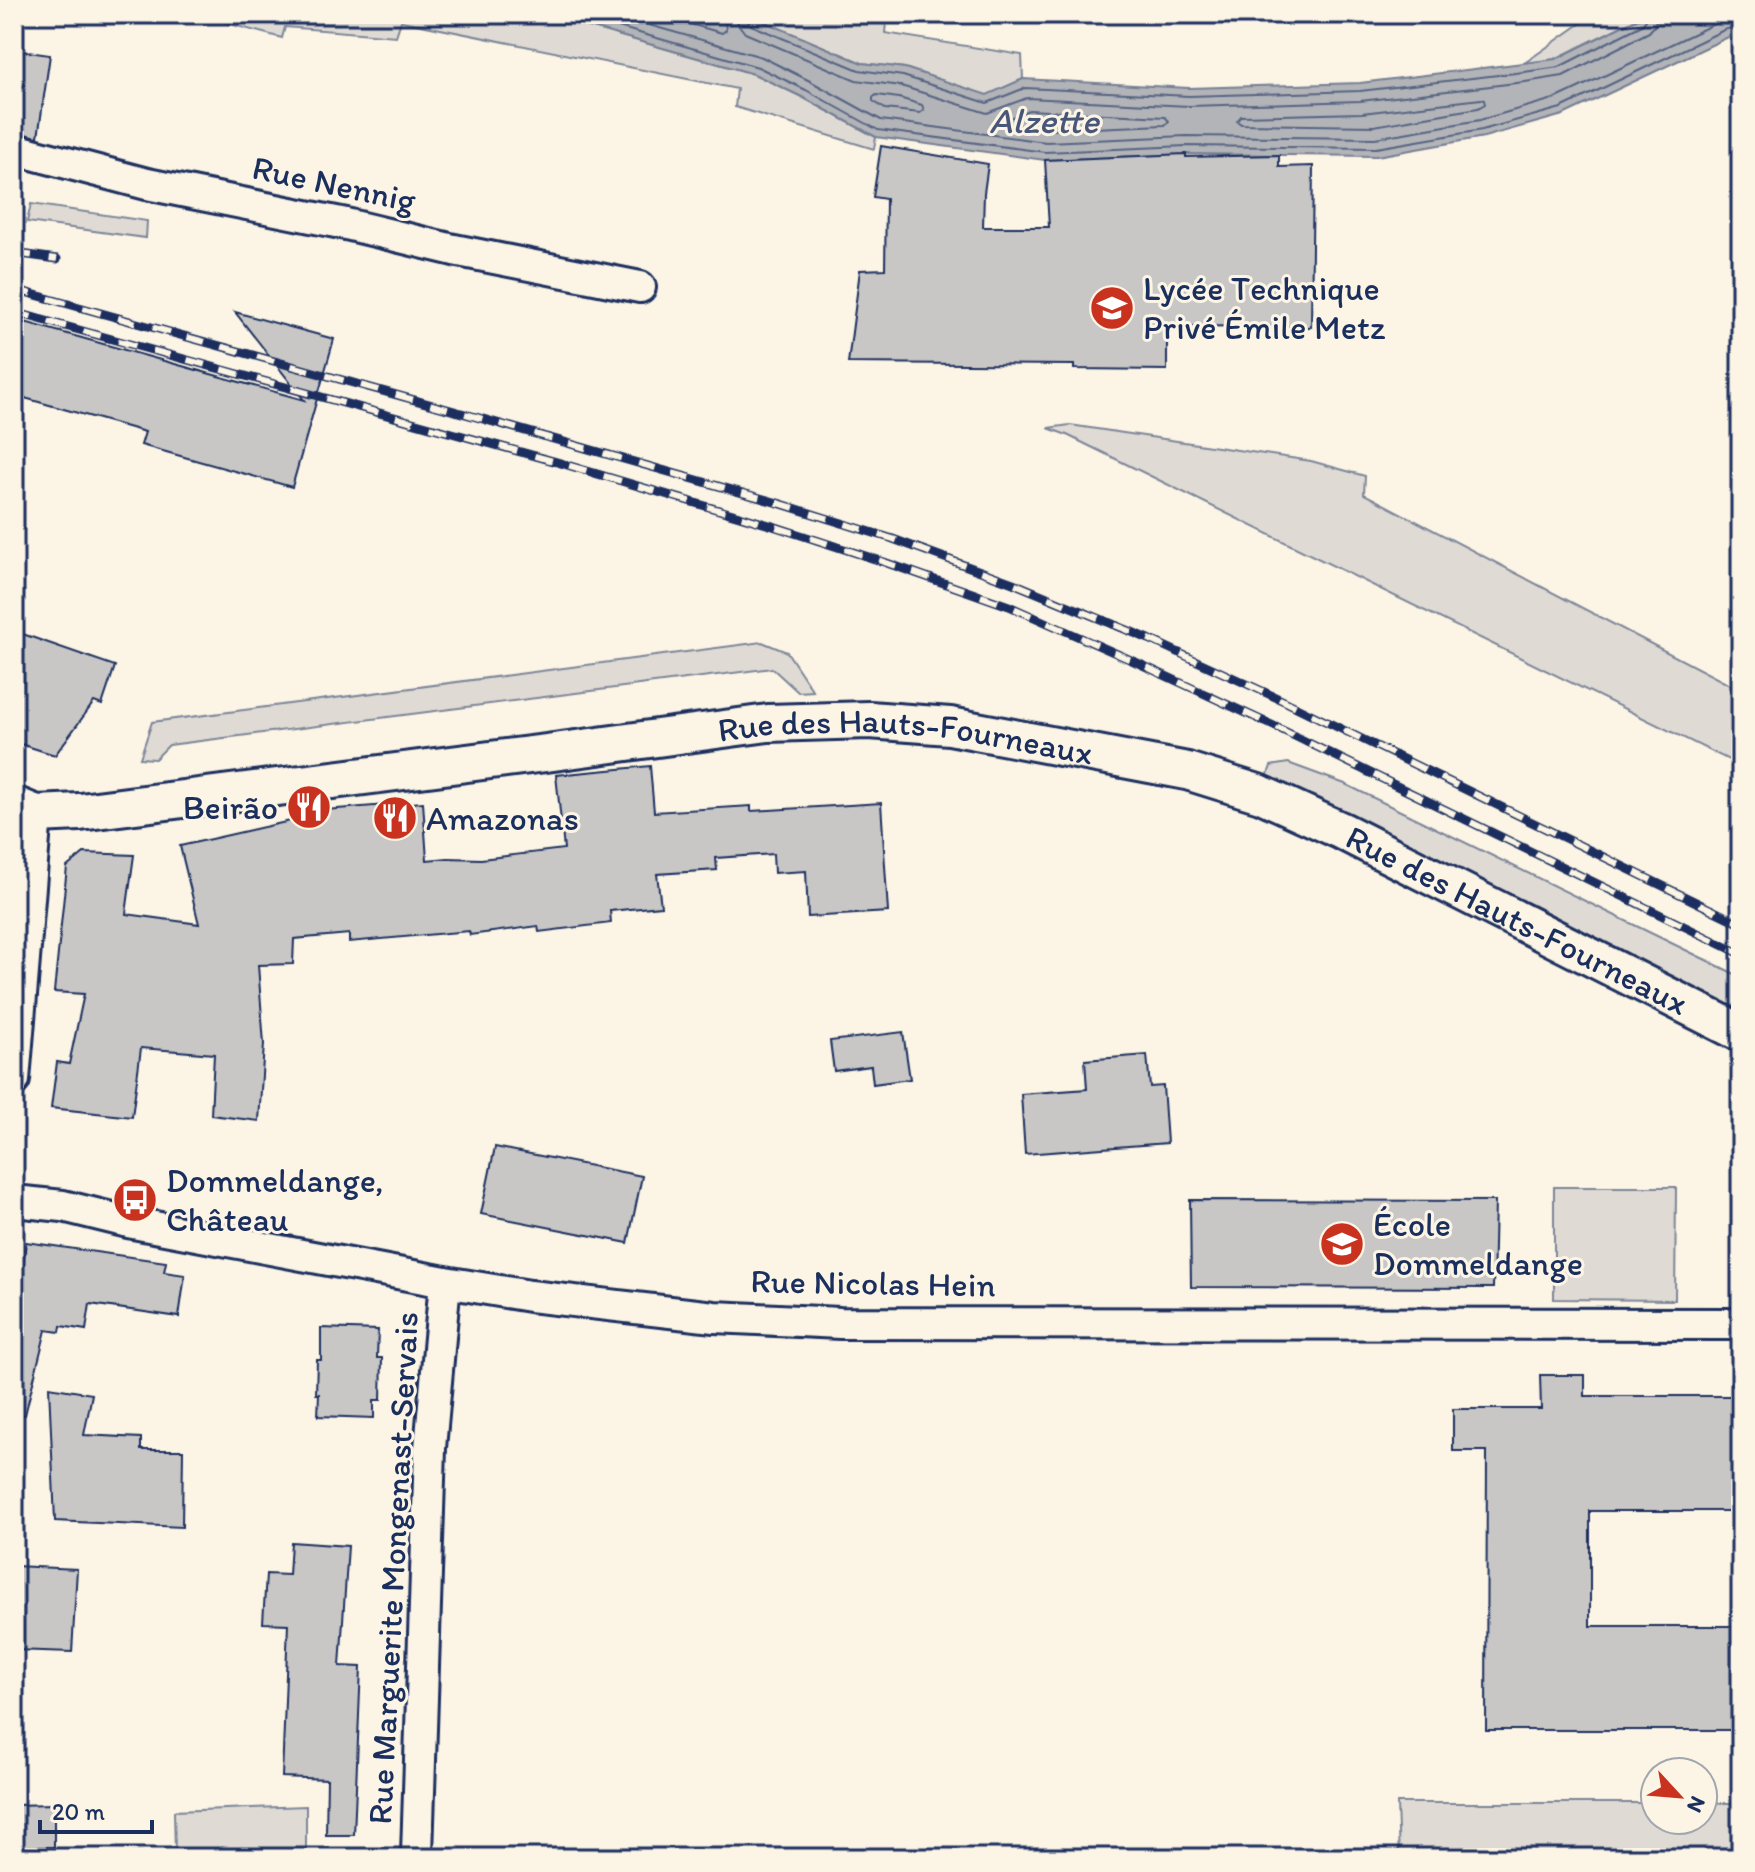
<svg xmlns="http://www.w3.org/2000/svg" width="1755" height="1872" font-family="Itim,sans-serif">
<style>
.green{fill:#dfdbd4;stroke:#7d8599;stroke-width:2}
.water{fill:#b2b4b8;stroke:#767f94;stroke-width:2}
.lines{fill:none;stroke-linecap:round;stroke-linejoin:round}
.shore{stroke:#576482;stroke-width:2}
.building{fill:#c8c7c6;stroke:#1b2f5e;stroke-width:2}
.minor-casing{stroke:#1b2f5e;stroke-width:36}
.tertiary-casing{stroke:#1b2f5e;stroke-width:42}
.minor{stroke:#fcf5e5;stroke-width:30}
.tertiary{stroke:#fcf5e5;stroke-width:36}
.rail-casing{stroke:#1b2f5e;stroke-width:9}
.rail{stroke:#fcf5e5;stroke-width:6;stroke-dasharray:18;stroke-linecap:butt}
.labels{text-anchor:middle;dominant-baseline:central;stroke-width:6;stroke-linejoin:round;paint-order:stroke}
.street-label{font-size:34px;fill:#1b2f5e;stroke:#fcf5e5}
.poi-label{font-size:34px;fill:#1b2f5e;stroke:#fcf5e5;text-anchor:start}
.water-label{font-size:36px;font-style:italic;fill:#485779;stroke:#fcf5e5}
</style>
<rect width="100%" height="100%" fill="#fcf5e5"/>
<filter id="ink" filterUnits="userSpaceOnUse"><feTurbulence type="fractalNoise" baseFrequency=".0125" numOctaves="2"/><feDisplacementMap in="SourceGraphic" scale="16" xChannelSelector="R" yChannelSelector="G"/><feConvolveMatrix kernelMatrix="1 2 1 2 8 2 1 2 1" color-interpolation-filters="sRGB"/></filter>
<g filter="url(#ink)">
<!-- green -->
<g class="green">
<path d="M 544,14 L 754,74 L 802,97 L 876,137 L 874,149 L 735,107 L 737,89 L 401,21 L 396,36 L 285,27 L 282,38 L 219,21 L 130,15 Z"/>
<path d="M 746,14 L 887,14 L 885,33 L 1022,55 L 1023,79 L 987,96 L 905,68 L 862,63 Z"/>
<path d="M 1594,14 L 1646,14 L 1555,59 L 1523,64 Z"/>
<path d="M 31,204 L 147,221 L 146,238 L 27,222 Z"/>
<path d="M 1070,425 L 1311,461 L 1365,476 L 1364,494 L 1732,686 L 1730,693 L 1741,698 L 1741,766 L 1067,435 L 1048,428 Z"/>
<path d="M 762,642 L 787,652 L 813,691 L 798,692 L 772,668 L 169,745 L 155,759 L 140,758 L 152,722 Z"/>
<path d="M 1288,763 L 1345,784 L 1741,977 L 1741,1033 L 1261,794 L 1271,766 Z"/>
<path d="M 1554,1187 L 1676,1187 L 1675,1300 L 1554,1299 Z"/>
<path d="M 1397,1803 L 1655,1803 L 1655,1820 L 1703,1820 L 1703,1803 L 1741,1803 L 1741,1858 L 1399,1858 Z"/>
<path d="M 306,1806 L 306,1858 L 95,1858 L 95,1855 L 175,1852 L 174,1811 Z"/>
</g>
<!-- water -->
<path class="water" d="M 544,14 L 746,14 L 862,63 L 905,68 L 987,95 L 1023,79 L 1189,88 L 1360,83 L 1556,59 L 1646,14 L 1741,14 L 1741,31 L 1563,115 L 1484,137 L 1377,156 L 1186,154 L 1045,160 L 876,137 L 802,97 L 754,74 Z"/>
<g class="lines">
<!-- shore -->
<g class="shore">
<path d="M 573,14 L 758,67 L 806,90 L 878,130 L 1045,152 L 1186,146 L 1376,148 L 1482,130 L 1561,108 L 1724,30 L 1741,25"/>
<path d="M 610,14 L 762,57 L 810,81 L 881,120 L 1046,142 L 1186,136 L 1375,138 L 1480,120 L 1557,98 L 1731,16 L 1741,15"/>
<path d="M 654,14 L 722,33 L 726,30 L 724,14"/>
<path d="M 736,14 L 738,24 L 745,33 L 856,80 L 901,86 L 987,113 L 1027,98 L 1189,106 L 1360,101 L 1525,82 L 1563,76 L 1649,32 L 1655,25 L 1657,14"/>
<path d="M 746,14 L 747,20 L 751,25 L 859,70 L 903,76 L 987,103 L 1025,88 L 1189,96 L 1360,91 L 1524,72 L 1559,67 L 1642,25 L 1646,20 L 1647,14"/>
<path d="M 877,95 L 899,98 L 922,105 L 924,110 L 920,113 L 885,109 L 873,101 L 873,97 Z"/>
<path d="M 1481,99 L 1484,100 L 1485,104 L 1478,108 L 1374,126 L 1241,124 L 1237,121 L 1241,116 L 1362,113 Z"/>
<path d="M 1029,110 L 1165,117 L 1169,121 L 1165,125 L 1046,130 L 1009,124 L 1010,118 Z"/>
</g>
</g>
<!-- building -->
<g class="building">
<path d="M 14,50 L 50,55 L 38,137 L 14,132 Z"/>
<path d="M 881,146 L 988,164 L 984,193 L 983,227 L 1049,227 L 1045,160 L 1186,154 L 1186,157 L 1279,155 L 1279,167 L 1313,166 L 1311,327 L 1167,326 L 1167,370 L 1074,369 L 1074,365 L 848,363 L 860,270 L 885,269 L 886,199 L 873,197 Z"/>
<path d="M 235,312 L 334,339 L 292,487 L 141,445 L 145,432 L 14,395 L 14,319 L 304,400 Z"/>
<path d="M 14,631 L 115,666 L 102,705 L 94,702 L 55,755 L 14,742 Z"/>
<path d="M 650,766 L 654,812 L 751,806 L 751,811 L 881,803 L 888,912 L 808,917 L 806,871 L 774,873 L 773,854 L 716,858 L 717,870 L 657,874 L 661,906 L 610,911 L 611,923 L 539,932 L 538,926 L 470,935 L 469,931 L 349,942 L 349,934 L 294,939 L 293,964 L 258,965 L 264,1044 L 259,1121 L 211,1115 L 214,1054 L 141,1048 L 132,1117 L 51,1108 L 57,1062 L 69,1064 L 84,994 L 54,992 L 67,867 L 84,853 L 134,855 L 126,914 L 199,924 L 180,846 L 295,820 L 295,808 L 325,810 L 423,802 L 427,860 L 448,858 L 481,859 L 564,849 L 556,775 Z"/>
<path d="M 903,1032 L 910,1079 L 873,1084 L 871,1066 L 834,1071 L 830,1041 Z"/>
<path d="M 1147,1055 L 1150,1087 L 1163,1086 L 1167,1143 L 1025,1154 L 1021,1094 L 1087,1089 L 1085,1060 Z"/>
<path d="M 495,1147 L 642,1176 L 628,1243 L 481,1214 Z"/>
<path d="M 1190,1200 L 1495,1201 L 1493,1288 L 1191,1287 Z"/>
<path d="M 26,1242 L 166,1262 L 164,1272 L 185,1275 L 179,1317 L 90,1304 L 86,1330 L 61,1326 L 60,1332 L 46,1330 L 25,1415 L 14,1414 L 14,1330 Z"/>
<path d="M 321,1328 L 378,1330 L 377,1358 L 382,1358 L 381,1400 L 374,1400 L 374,1418 L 318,1416 L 319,1394 L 316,1394 L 317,1360 L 321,1360 Z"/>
<path d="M 1540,1375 L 1585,1375 L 1585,1396 L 1741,1396 L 1741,1511 L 1590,1511 L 1590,1626 L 1741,1626 L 1741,1730 L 1486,1730 L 1487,1451 L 1453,1451 L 1453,1409 L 1541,1409 Z"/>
<path d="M 49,1387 L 92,1394 L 84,1435 L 141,1438 L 141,1450 L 183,1450 L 182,1527 L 55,1521 Z"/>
<path d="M 291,1542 L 348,1546 L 340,1666 L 361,1667 L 354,1835 L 326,1835 L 327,1779 L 282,1777 L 288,1624 L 263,1623 L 266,1574 L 289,1575 Z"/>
<path d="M 14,1566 L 77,1569 L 72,1652 L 14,1650 Z"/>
<path d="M 54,1804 L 54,1847 L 14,1848 L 14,1805 Z"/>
</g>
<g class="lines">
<!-- minor casing -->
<g class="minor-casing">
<g id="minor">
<path d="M 14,149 L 147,184 L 346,224 L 454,250 L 640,287"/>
<path d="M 14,1080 L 36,814"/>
<path d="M 14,1201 L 63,1206 L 128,1222 L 445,1282 L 530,1296 L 714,1317 L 840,1323 L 1741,1324"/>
<path d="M 415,1858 L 417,1854 L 430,1448 L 445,1282"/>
</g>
</g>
<!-- tertiary casing -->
<g class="tertiary-casing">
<g id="tertiary">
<path id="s1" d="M 14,805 L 36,814 L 80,812 L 546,753 L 768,723 L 869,720 L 950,726 L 1187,771 L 1261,794 L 1342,831 L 1741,1033"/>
</g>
</g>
<!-- minor -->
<use href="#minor" class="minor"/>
<!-- tertiary -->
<use href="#tertiary" class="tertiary"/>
<!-- rail casing -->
<g class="rail-casing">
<g id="rail">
<path d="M 14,253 L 57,259"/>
<path d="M 14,289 L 476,417 L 778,503 L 893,539 L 1013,583 L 1149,639 L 1284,701 L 1741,924"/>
<path d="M 14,312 L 557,462 L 773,526 L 884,562 L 1009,606 L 1138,663 L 1274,726 L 1741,954"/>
</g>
</g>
<!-- rail -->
<use href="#rail" class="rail"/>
</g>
</g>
<!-- icons -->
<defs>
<g id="school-disc" transform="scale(2.3)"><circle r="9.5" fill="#c8321e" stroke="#fcf5e5"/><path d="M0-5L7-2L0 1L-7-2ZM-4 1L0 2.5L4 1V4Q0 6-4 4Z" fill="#fff"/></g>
<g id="restaurant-disc" transform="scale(2.3)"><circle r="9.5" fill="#c8321e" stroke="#fcf5e5"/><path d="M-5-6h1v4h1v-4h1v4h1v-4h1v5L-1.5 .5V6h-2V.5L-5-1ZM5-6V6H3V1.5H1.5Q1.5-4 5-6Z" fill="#fff"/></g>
<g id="bus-disc" transform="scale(2.3)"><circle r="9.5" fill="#c8321e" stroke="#fcf5e5"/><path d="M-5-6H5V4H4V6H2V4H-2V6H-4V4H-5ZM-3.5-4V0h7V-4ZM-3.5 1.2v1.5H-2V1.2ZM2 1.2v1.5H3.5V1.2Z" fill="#fff"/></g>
</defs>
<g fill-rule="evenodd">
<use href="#school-disc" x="1112" y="308"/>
<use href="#restaurant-disc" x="309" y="807"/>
<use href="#restaurant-disc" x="395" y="818"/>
<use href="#bus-disc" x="135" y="1200"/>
<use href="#school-disc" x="1342" y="1244"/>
</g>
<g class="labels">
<!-- street labels -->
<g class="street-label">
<text transform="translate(334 184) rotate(12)">Rue Nennig</text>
<text stroke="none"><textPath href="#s1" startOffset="900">Rue des Hauts-Fourneaux</textPath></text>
<text stroke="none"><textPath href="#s1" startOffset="1548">Rue des Hauts-Fourneaux</textPath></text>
<text transform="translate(873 1283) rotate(1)">Rue Nicolas Hein</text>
<text transform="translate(393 1568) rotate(-87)">Rue Marguerite Mongenast-Servais</text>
</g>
<!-- poi labels -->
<g class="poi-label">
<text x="1143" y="288">Lycée Technique<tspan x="1143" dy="39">Privé Émile Metz</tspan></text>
<text x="278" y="807" text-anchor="end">Beirão</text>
<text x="426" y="818">Amazonas</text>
<text x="166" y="1180">Dommeldange,<tspan x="166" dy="39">Château</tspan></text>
<text x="1373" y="1224">École<tspan x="1373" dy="39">Dommeldange</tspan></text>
</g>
<!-- water labels -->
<g class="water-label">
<text x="1044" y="120">Alzette</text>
</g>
</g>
<!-- margin -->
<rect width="1755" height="1872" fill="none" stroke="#fcf5e5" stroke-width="48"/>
<rect x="24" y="24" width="1707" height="1824" fill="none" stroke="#1b2f5e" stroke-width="3" filter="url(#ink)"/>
<!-- north arrow -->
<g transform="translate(1679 1796) rotate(116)"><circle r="38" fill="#fcf5e5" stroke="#a2a6af" stroke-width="2"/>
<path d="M0-6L14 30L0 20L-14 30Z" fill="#c8321e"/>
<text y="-12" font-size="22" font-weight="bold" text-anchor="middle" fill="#1b2f5e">N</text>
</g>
<!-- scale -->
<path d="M40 1820v12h112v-12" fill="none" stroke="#1b2f5e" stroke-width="4"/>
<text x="52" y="1820" font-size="24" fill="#1b2f5e" stroke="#fcf5e5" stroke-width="6" paint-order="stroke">20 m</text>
</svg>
